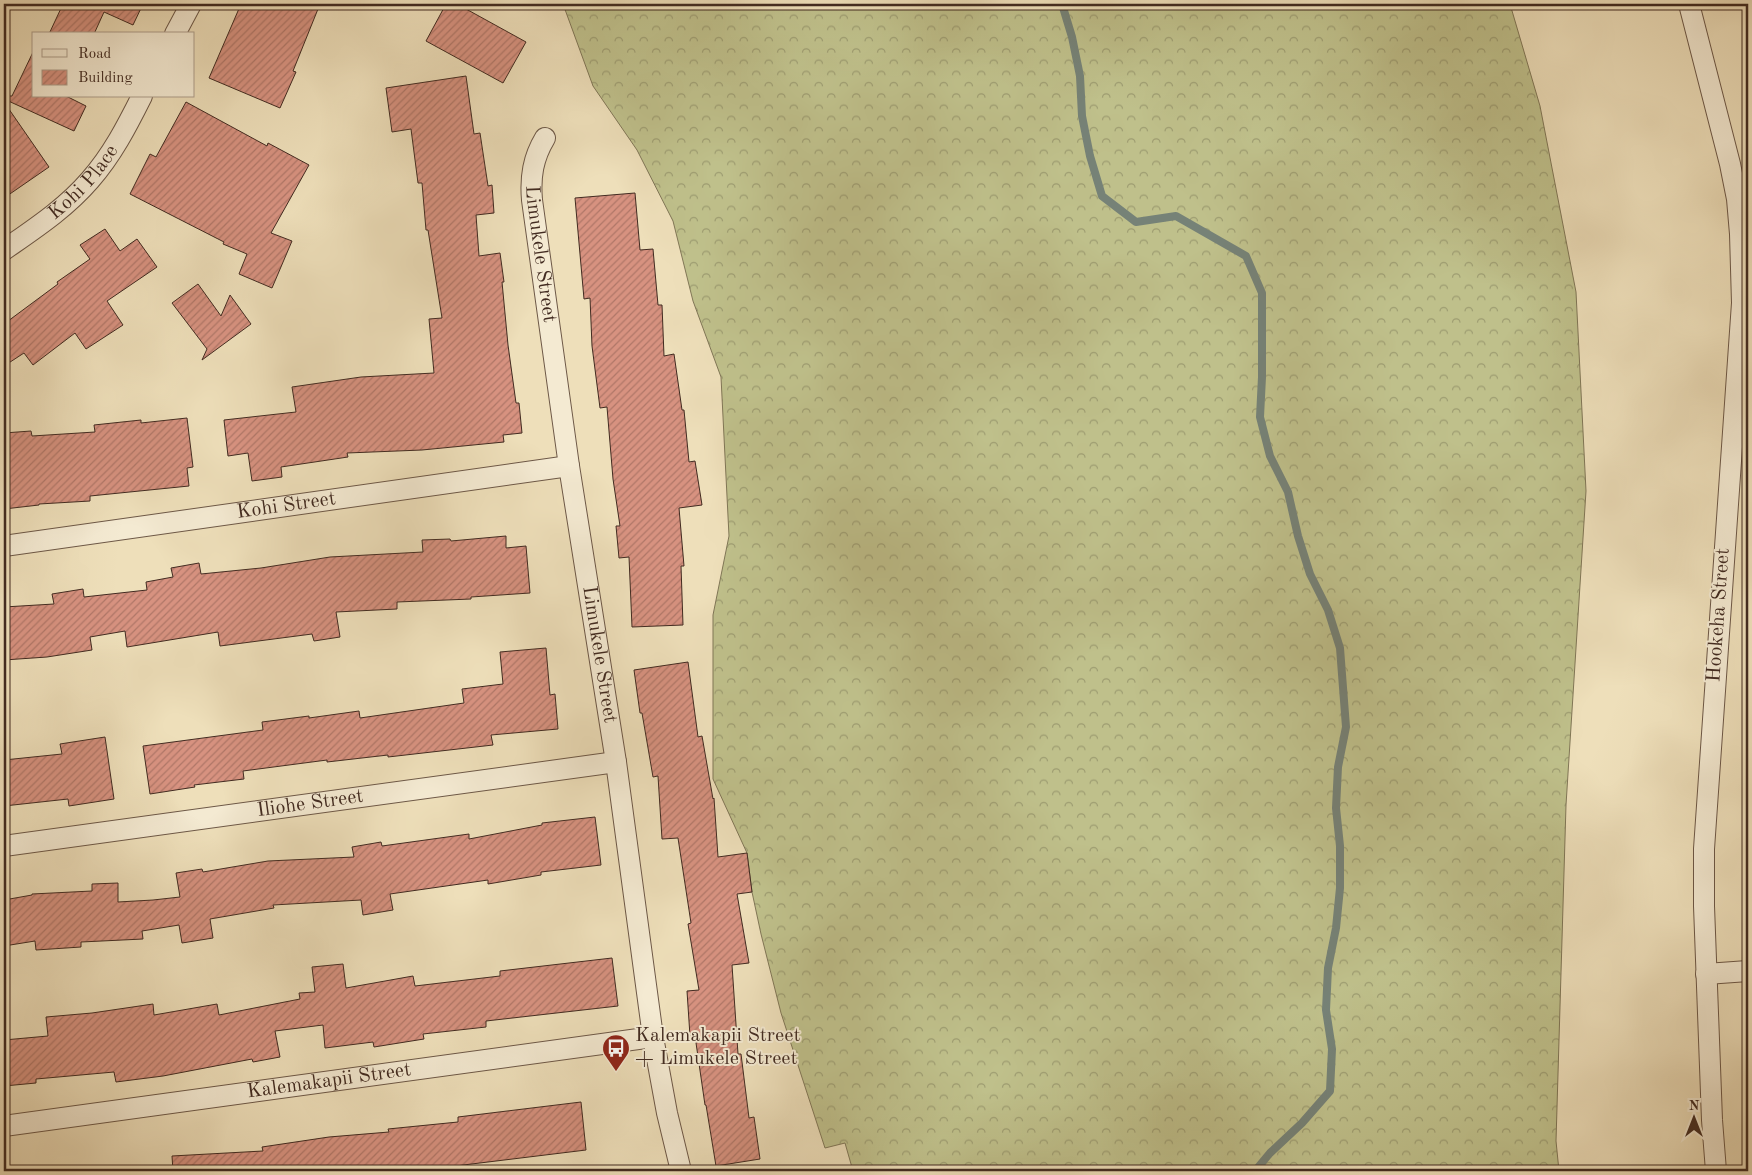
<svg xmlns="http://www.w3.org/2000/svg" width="1752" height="1175" font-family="'Old Standard TT',serif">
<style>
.forest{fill:url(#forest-crowns);stroke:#807656}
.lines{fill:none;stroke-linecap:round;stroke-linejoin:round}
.stream{stroke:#768277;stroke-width:8}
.building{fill:url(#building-hatch);stroke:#422b21}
.minor-casing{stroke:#6d5847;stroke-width:22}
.minor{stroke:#f4ead2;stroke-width:20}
.labels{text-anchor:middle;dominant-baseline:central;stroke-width:4;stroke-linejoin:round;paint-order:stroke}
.street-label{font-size:20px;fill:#422b21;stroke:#f4ead2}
.poi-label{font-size:20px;fill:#422b21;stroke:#f4ead2;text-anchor:start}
</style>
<defs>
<pattern id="forest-crowns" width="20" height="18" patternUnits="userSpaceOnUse" patternTransform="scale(1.25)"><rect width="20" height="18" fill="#bfc08b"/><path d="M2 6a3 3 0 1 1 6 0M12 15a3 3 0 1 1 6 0" fill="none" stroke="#9d9c71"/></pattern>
<pattern id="building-hatch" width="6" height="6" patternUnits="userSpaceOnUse" patternTransform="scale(1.25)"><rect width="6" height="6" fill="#d79280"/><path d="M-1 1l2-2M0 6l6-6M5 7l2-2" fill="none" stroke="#b07768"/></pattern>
</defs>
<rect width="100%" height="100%" fill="#eedfba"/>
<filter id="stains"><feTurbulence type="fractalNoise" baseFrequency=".004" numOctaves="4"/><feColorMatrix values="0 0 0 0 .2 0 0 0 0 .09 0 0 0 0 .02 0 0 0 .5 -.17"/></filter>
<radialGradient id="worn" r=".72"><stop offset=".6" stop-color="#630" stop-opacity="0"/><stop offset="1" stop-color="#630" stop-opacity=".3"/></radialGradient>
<!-- forest -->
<path class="forest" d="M 563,4 L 1510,4 L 1540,106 L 1576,292 L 1586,491 L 1566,805 L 1556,1141 L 1559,1171 L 853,1171 L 845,1143 L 825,1148 L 781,1013 L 761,934 L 752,892 L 747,853 L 713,779 L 713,615 L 729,536 L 721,377 L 693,301 L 673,221 L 637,150 L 593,86 Z"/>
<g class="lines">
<!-- stream -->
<path class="stream" d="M 1062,4 L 1072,37 L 1080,76 L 1082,116 L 1090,156 L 1102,196 L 1136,222 L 1176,216 L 1246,256 L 1262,293 L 1262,377 L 1260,417 L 1270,456 L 1288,492 L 1298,536 L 1310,574 L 1328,610 L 1340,648 L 1346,727 L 1338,767 L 1336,808 L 1340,846 L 1340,888 L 1336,928 L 1328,968 L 1326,1010 L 1332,1049 L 1330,1091 L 1302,1123 L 1270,1153 L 1255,1171"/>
</g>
<!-- building -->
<g class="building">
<path d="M 63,4 L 143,4 L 133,25 L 104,12 L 94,34 L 49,34 Z"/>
<path d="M 241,4 L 320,4 L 293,71 L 296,72 L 280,108 L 209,78 Z"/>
<path d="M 446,4 L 457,4 L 526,42 L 503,83 L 426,41 Z"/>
<path d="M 34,50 L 34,96 L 66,96 L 86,106 L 74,131 L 4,99 L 4,96 L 12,96 Z"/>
<path d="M 466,76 L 474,134 L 480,133 L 488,186 L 492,185 L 494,213 L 476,215 L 479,256 L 500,253 L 504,282 L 502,282 L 508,345 L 516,403 L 519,403 L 522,433 L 503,435 L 504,442 L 422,450 L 347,453 L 348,457 L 281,467 L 282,477 L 252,481 L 248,453 L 228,456 L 224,420 L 296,412 L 292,387 L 361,377 L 434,373 L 429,319 L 442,318 L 428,230 L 426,230 L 422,183 L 418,183 L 411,129 L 392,132 L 386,88 Z"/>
<path d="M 4,102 L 49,167 L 4,198 Z"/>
<path d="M 186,102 L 267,146 L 268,143 L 309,165 L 271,233 L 292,241 L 272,288 L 239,274 L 247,254 L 223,244 L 224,242 L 130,194 L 150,154 L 156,157 Z"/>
<path d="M 635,193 L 640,250 L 653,249 L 658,305 L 662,305 L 664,356 L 674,354 L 682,410 L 684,410 L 689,462 L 695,461 L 702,505 L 679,508 L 684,566 L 681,566 L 683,625 L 632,627 L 629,557 L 619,558 L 616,526 L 620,526 L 613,479 L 607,407 L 600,408 L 592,346 L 590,298 L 584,299 L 575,198 Z"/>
<path d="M 105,229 L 120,251 L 137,239 L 157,267 L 107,301 L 123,325 L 86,349 L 75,333 L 33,365 L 24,353 L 4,366 L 4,324 L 58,284 L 57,282 L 90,259 L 80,245 Z"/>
<path d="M 198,284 L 221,316 L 230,295 L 251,324 L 202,360 L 207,349 L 172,303 Z"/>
<path d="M 187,418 L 193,467 L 187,468 L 189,486 L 90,496 L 90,501 L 39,504 L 39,505 L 4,509 L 4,433 L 31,431 L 32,436 L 95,432 L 94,425 L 141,420 L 141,423 Z"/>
<path d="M 506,536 L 506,548 L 526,546 L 530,593 L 471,597 L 471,599 L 397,602 L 397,609 L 336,612 L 340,637 L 314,641 L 312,634 L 220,646 L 218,632 L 127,647 L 125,631 L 90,637 L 92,650 L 47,657 L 4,660 L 4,607 L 54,604 L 52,594 L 83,589 L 84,597 L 147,590 L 146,582 L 173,577 L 171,568 L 199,563 L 201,574 L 261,568 L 330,557 L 423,552 L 422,540 L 450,539 L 451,541 Z"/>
<path d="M 546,648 L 550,695 L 555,694 L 558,729 L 491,735 L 493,745 L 388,757 L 388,755 L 327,762 L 327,760 L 243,771 L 244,779 L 194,785 L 195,787 L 150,794 L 143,746 L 263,730 L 262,722 L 309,716 L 309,718 L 359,711 L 360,718 L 464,703 L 462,689 L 503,684 L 500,652 Z"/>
<path d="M 688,662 L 698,737 L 702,736 L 713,799 L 714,798 L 718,857 L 747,853 L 752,892 L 737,894 L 749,963 L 732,965 L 738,1054 L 741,1054 L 749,1118 L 754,1117 L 760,1159 L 716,1166 L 706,1105 L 705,1105 L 695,1036 L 690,1036 L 687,991 L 699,990 L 688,924 L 691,923 L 678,838 L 662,839 L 658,776 L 653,777 L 642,713 L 640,713 L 634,670 Z"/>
<path d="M 105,737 L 114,799 L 69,806 L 68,799 L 4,806 L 4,760 L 62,754 L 60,744 Z"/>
<path d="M 595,817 L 601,865 L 541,872 L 541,875 L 488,884 L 488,880 L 390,894 L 393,910 L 363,915 L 361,900 L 273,905 L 274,908 L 210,919 L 213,938 L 182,943 L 179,925 L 142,931 L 143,939 L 81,942 L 81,947 L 36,950 L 35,941 L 4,946 L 4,900 L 32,895 L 32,894 L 92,891 L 92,884 L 118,883 L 118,902 L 153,900 L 180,897 L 176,873 L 202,869 L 203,872 L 268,861 L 354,857 L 352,847 L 381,842 L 382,846 L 469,834 L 469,839 L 542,825 L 542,823 Z"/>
<path d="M 612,958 L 618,1006 L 486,1021 L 486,1027 L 423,1034 L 424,1039 L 374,1047 L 373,1042 L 325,1048 L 323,1025 L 275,1031 L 280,1057 L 253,1062 L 252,1059 L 163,1076 L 116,1082 L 114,1072 L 36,1079 L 36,1083 L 4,1086 L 4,1040 L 48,1036 L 46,1017 L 92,1013 L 153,1004 L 154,1015 L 217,1004 L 219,1015 L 300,999 L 299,993 L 315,992 L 312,967 L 343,964 L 346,988 L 413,976 L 415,986 L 500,976 L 500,971 Z"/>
<path d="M 581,1102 L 586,1150 L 439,1168 L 440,1171 L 173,1171 L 172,1156 L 263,1151 L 262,1147 L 329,1137 L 389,1132 L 388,1129 L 458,1122 L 458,1117 Z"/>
</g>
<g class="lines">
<!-- minor casing -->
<g class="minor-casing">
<g id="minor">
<path d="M 1689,4 L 1730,164 L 1737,199 L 1740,234 L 1742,303 L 1704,849 L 1704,906 L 1712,1120 L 1716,1171"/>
<path d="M 175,34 L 191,4"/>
<path id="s1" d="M 545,138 C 533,158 530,177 532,200 L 569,466 L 616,762 L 653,1037 L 667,1113 L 681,1171"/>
<path id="s2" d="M 4,250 C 34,229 65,209 90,180 C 112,155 127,126 142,96"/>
<path id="s3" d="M 4,546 L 569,466"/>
<path id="s4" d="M 4,846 L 616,762"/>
<path d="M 1706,974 L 1748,971"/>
<path id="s5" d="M 4,1126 L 653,1037"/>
</g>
</g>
<!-- minor -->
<use href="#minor" class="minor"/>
</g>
<!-- icons -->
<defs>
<g id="bus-pin" transform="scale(1.4375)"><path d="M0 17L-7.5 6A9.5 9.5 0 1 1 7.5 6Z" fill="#8f2418" stroke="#f4ead2"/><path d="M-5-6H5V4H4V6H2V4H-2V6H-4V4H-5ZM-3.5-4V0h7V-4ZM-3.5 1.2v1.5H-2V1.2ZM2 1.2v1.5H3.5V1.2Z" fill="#fff"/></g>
</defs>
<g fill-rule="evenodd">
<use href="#bus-pin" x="616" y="1048"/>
</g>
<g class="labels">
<!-- street labels -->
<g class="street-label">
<text stroke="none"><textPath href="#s2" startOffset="105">Kohi Place</textPath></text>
<text stroke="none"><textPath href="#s1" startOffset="119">Limukele Street</textPath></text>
<text stroke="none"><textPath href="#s3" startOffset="285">Kohi Street</textPath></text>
<text transform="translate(1719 615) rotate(-86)">Hookeha Street</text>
<text stroke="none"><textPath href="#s1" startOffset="524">Limukele Street</textPath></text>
<text stroke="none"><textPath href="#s4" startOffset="309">Iliohe Street</textPath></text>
<text stroke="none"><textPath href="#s5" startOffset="328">Kalemakapii Street</textPath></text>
</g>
<!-- poi labels -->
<g class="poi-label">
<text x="635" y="1036">Kalemakapii Street<tspan x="635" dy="23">+ Limukele Street</tspan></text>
</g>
</g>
<!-- margin -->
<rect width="1752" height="1175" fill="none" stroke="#eedfba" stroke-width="20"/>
<rect x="5" y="5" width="1742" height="1165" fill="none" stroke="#422b21" stroke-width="2.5"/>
<rect x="10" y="10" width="1732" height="1155" fill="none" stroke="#422b21"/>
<!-- legend -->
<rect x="32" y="32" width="162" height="65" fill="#f4ead2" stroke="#ad9e8b"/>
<rect x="42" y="49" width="25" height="8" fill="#f4ead2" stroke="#ad9e8b"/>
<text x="78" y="58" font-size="15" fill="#422b21">Road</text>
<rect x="42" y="70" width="25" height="15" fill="url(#building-hatch)" stroke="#ad9e8b"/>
<text x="78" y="82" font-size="15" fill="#422b21">Building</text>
<!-- north arrow -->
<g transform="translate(1694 1118)" stroke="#f4ead2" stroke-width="4" paint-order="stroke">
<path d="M0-4L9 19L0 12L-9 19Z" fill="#422b21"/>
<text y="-8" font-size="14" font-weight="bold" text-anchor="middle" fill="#422b21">N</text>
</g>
<rect width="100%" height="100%" filter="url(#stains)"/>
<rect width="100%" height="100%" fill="url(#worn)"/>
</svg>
